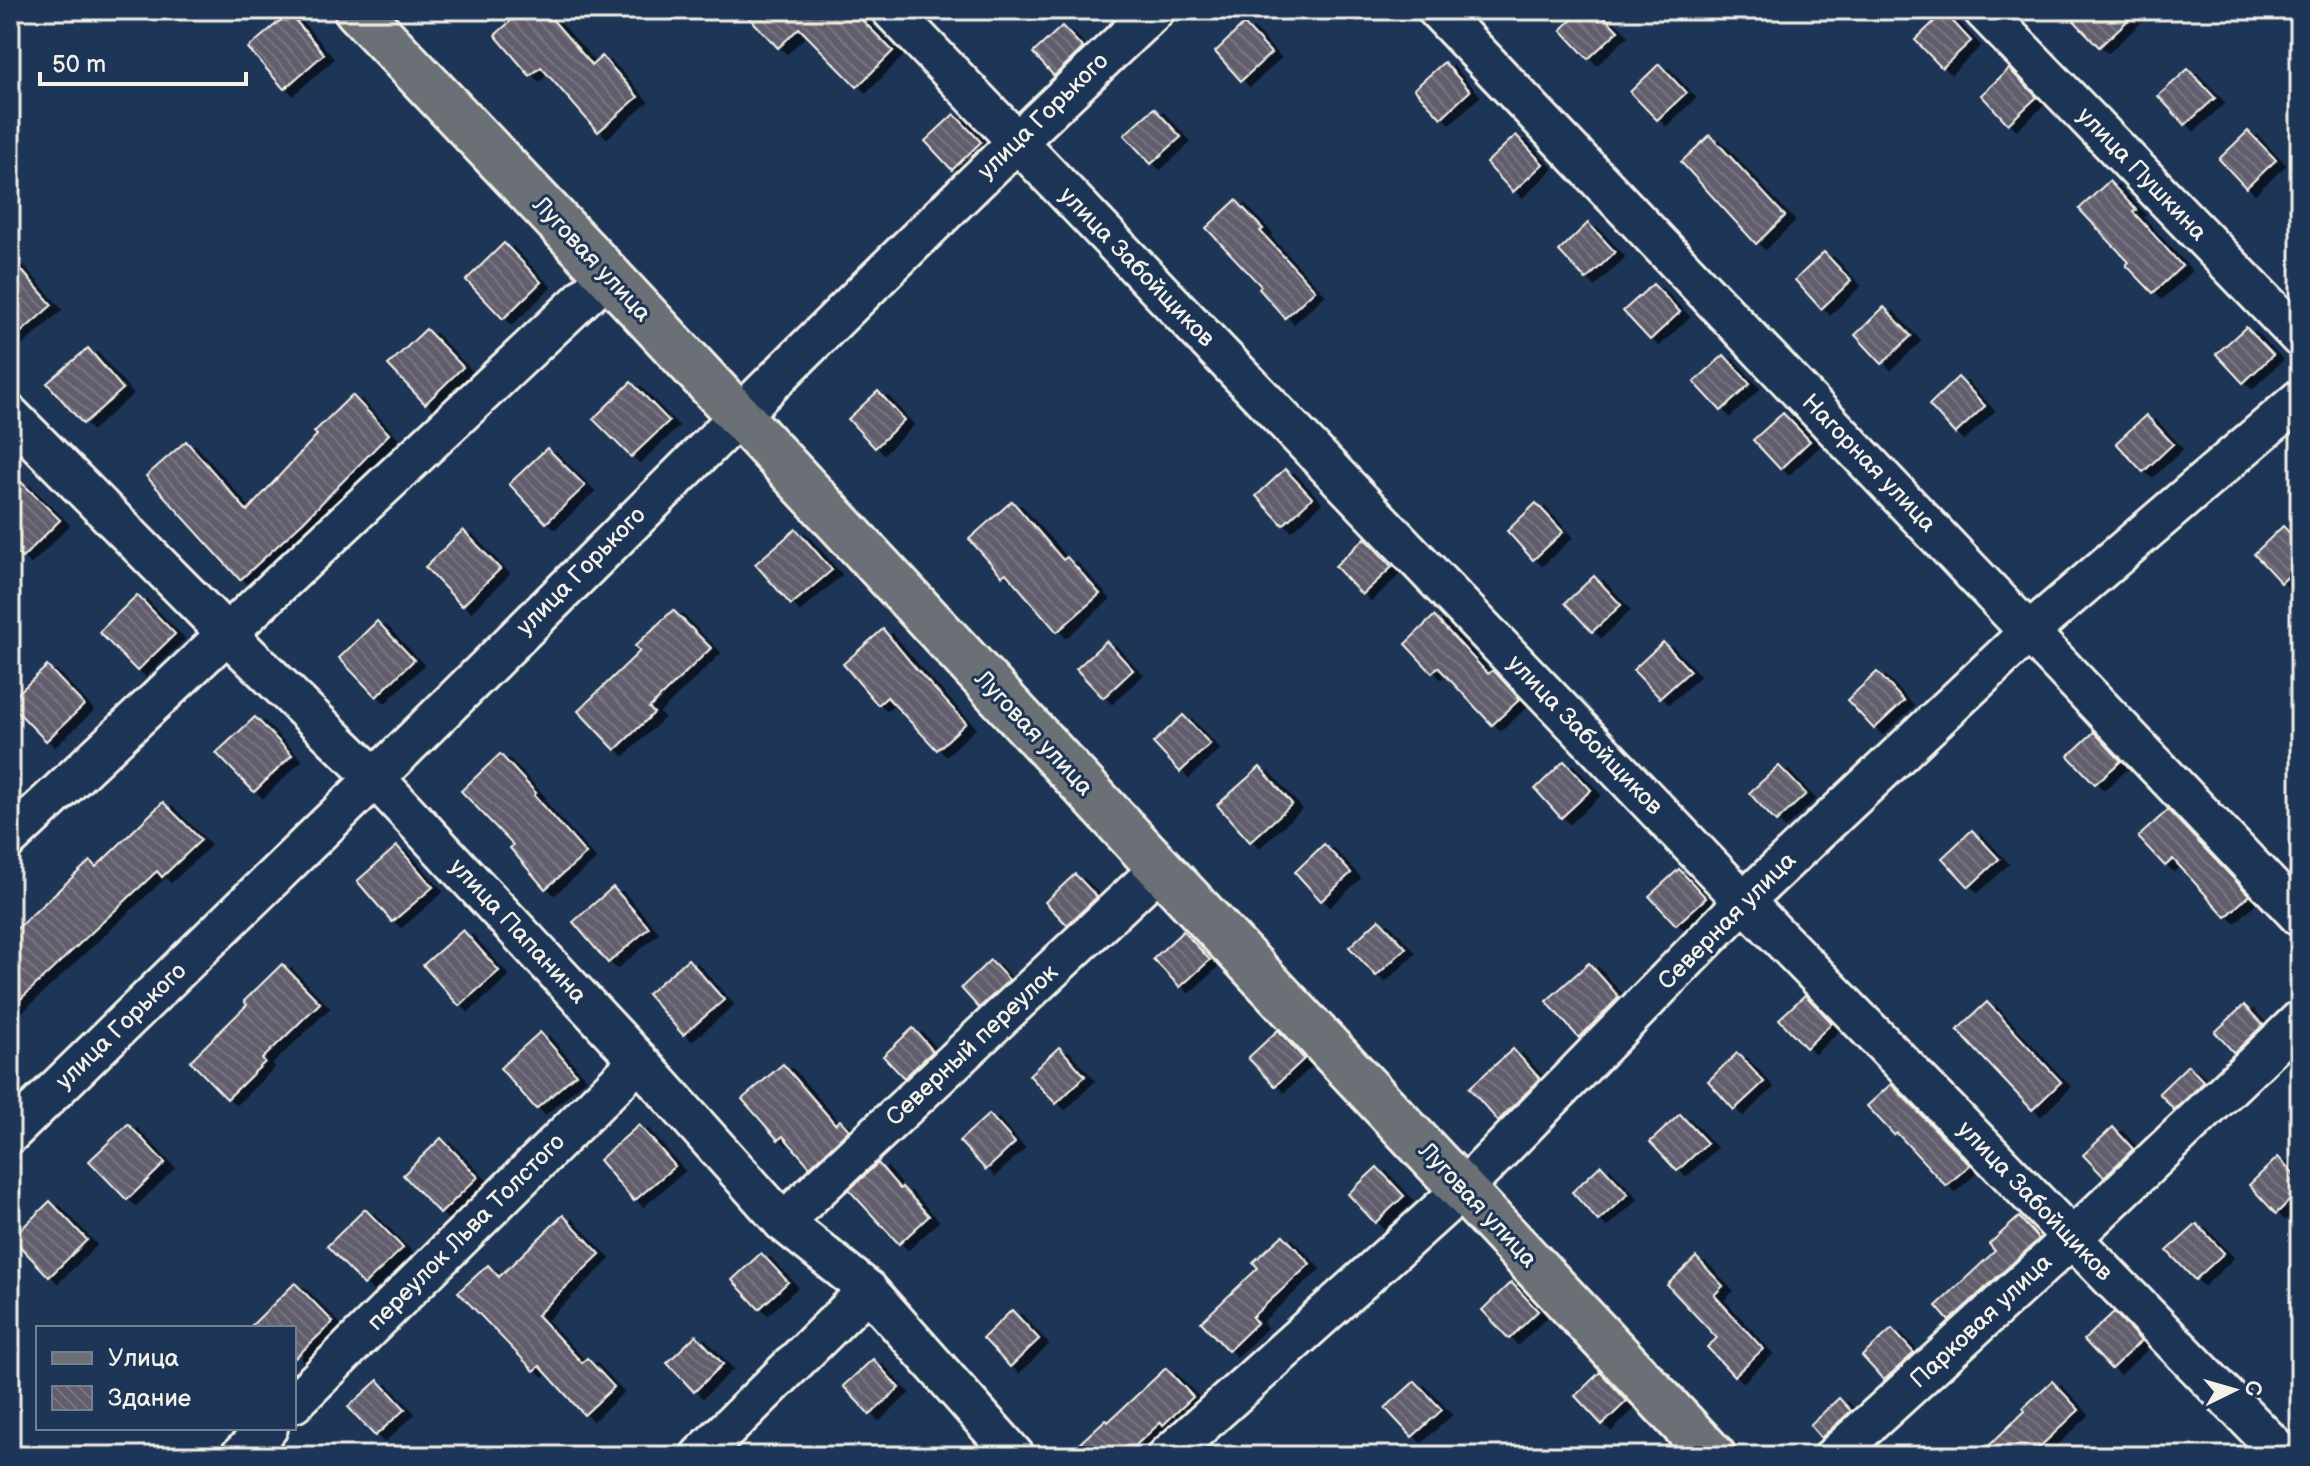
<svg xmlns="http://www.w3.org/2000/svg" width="2310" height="1466" font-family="'Balsamiq Sans',sans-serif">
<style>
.building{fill:url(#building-back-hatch);stroke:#f4f1e8;stroke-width:2;filter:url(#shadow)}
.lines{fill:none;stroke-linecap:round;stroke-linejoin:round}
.minor-casing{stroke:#f4f1e8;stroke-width:44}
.major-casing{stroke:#f4f1e8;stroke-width:50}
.minor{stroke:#1d3557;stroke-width:38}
.major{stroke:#6b7074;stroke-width:44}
.labels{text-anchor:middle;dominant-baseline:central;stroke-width:6;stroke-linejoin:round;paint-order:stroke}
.street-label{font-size:24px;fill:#f4f1e8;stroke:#1d3557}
</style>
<defs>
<pattern id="building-back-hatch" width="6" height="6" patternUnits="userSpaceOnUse" patternTransform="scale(2)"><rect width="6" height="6" fill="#615d6c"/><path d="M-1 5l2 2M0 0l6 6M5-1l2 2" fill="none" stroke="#787581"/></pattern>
<filter id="shadow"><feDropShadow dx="9" dy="5" stdDeviation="0" flood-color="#0009"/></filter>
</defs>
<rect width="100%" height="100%" fill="#1d3557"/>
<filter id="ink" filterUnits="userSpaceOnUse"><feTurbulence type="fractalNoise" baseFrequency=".0125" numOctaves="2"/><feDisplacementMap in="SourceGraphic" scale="16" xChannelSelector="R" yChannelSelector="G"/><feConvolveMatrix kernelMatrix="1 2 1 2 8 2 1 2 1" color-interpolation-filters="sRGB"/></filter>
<g filter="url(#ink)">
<!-- building -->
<g class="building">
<path d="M 523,10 L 544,10 L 592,65 L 602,56 L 638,97 L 598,132 L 541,67 L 530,76 L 495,35 Z"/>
<path d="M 742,10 L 852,10 L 893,51 L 857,87 L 799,28 L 778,48 Z"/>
<path d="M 1582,10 L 1598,10 L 1618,31 L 1588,59 L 1561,30 Z"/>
<path d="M 2064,10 L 2139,10 L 2099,47 Z"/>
<path d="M 1944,12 L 1971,41 L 1942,68 L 1915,40 Z"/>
<path d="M 289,13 L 324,54 L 284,89 L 248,48 Z"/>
<path d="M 1244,24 L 1271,53 L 1241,81 L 1215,52 Z"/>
<path d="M 1062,26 L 1083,48 L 1054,76 L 1033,53 Z"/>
<path d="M 1444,62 L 1470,91 L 1441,118 L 1414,89 Z"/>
<path d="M 1659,64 L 1686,93 L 1657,120 L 1630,92 Z"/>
<path d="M 2009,69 L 2037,97 L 2008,124 L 1981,95 Z"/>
<path d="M 2188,69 L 2215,98 L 2185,125 L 2158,96 Z"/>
<path d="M 1154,108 L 1181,137 L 1151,164 L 1124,135 Z"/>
<path d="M 954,114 L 981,142 L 952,170 L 925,141 Z"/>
<path d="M 2248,131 L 2276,160 L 2246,188 L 2219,159 Z"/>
<path d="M 1516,135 L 1543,164 L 1513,192 L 1486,163 Z"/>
<path d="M 1710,135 L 1785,216 L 1756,244 L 1681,162 Z"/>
<path d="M 2109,181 L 2136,210 L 2133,212 L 2182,266 L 2153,293 L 2126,265 L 2129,262 L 2079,209 Z"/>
<path d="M 1236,200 L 1263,229 L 1260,231 L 1315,290 L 1285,318 L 1259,289 L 1261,286 L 1206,228 Z"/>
<path d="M 1588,223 L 1615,252 L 1586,280 L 1559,251 Z"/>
<path d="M 504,243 L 541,282 L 503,319 L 466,280 Z"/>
<path d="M 1824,252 L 1851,281 L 1821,309 L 1795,280 Z"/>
<path d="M 10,257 L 52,305 L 10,342 Z"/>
<path d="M 1653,284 L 1680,312 L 1650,340 L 1623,311 Z"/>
<path d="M 1884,307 L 1911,336 L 1882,364 L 1855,335 Z"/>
<path d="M 2246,327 L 2273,355 L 2243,383 L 2216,354 Z"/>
<path d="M 426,329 L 463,367 L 425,404 L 388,365 Z"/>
<path d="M 88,348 L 123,389 L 83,424 L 47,383 Z"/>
<path d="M 1724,355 L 1750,384 L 1721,411 L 1694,382 Z"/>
<path d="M 1958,377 L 1985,406 L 1955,434 L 1929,405 Z"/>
<path d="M 631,382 L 669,421 L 631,457 L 593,419 Z"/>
<path d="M 878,391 L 904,420 L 875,448 L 848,419 Z"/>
<path d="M 352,395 L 389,434 L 303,522 L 240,580 L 146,476 L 186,441 L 247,511 L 317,435 L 314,432 Z"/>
<path d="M 1783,413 L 1810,441 L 1780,469 L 1753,440 Z"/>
<path d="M 2146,415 L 2173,444 L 2143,472 L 2116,443 Z"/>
<path d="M 547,448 L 585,486 L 546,523 L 509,484 Z"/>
<path d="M 1285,469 L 1312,498 L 1283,525 L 1256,496 Z"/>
<path d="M 21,482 L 60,520 L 22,558 L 10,546 L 10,493 Z"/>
<path d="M 1012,501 L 1063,560 L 1067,557 L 1100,594 L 1057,632 L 1006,573 L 1002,576 L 969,539 Z"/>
<path d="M 1536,503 L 1563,532 L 1533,560 L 1507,531 Z"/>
<path d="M 2283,526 L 2300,544 L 2300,565 L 2281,583 L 2254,554 Z"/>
<path d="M 796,529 L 832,570 L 791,605 L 755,564 Z"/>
<path d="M 463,530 L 500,569 L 462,606 L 425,567 Z"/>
<path d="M 1365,538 L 1392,567 L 1362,595 L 1335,566 Z"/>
<path d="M 1594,576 L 1621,605 L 1592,632 L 1565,603 Z"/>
<path d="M 137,595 L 175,634 L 137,671 L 99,632 Z"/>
<path d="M 673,610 L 711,648 L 649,708 L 654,713 L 615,750 L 578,711 L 640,651 L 635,646 Z"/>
<path d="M 1434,616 L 1488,674 L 1493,670 L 1520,699 L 1492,725 L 1438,667 L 1432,673 L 1405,644 Z"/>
<path d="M 377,621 L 414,660 L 376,697 L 339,658 Z"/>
<path d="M 883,629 L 917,670 L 966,723 L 937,750 L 887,697 L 878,705 L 843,664 Z"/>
<path d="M 1106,641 L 1133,670 L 1103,698 L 1076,669 Z"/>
<path d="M 1663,642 L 1690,671 L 1660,698 L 1633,670 Z"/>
<path d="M 47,666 L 84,705 L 46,741 L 10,704 L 10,701 Z"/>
<path d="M 1877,672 L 1904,701 L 1874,729 L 1847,700 Z"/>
<path d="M 1183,715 L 1210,744 L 1180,772 L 1153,743 Z"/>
<path d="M 255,717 L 292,755 L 254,792 L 216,753 Z"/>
<path d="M 2094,732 L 2121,761 L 2095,784 L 2068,756 Z"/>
<path d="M 500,754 L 536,793 L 534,795 L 586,854 L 545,889 L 510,848 L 513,845 L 461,791 Z"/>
<path d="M 1564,761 L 1591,790 L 1561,818 L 1535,789 Z"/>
<path d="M 1779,766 L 1806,794 L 1776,822 L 1749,793 Z"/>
<path d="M 1260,767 L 1292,804 L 1250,842 L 1217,805 Z"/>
<path d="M 163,802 L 201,840 L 162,877 L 157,871 L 10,1009 L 10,935 L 90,861 L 96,867 Z"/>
<path d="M 2168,810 L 2249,895 L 2226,917 L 2173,859 L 2165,866 L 2138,837 Z"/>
<path d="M 1972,830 L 1999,859 L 1969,887 L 1942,858 Z"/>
<path d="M 1324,844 L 1351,873 L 1321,901 L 1295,872 Z"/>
<path d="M 397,846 L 433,887 L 392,922 L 357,881 Z"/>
<path d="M 1679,869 L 1706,898 L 1676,925 L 1649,896 Z"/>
<path d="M 1075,874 L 1097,897 L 1067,925 L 1045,902 Z"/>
<path d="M 613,887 L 649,928 L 608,963 L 573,922 Z"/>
<path d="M 1379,919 L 1406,948 L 1376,976 L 1349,947 Z"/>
<path d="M 463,930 L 499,971 L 459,1006 L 423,965 Z"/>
<path d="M 1183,931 L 1210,960 L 1180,987 L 1153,959 Z"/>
<path d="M 688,959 L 724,1000 L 683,1035 L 647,994 Z"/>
<path d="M 990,960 L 1009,980 L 979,1008 L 961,988 Z"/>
<path d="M 1589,963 L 1619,997 L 1579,1038 L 1546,1001 Z"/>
<path d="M 282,964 L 320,1003 L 262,1059 L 265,1062 L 227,1099 L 190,1061 L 247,1005 L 244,1001 Z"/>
<path d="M 1805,995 L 1832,1023 L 1806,1048 L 1779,1019 Z"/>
<path d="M 1987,1002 L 2061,1082 L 2032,1110 L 1957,1030 Z"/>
<path d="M 2244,1005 L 2263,1025 L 2234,1053 L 2215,1032 Z"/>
<path d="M 913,1028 L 933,1051 L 904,1078 L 883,1056 Z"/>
<path d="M 1278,1030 L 1304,1059 L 1275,1086 L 1248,1058 Z"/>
<path d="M 540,1032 L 576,1074 L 536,1109 L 500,1068 Z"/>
<path d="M 1059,1047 L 1085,1076 L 1056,1104 L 1029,1075 Z"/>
<path d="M 1513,1049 L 1540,1079 L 1498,1121 L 1469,1088 Z"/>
<path d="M 1737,1053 L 1764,1082 L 1734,1110 L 1708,1081 Z"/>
<path d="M 783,1064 L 835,1124 L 840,1120 L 849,1130 L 810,1167 L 783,1136 L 778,1140 L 742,1099 Z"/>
<path d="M 2188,1065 L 2204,1082 L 2174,1110 L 2159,1093 Z"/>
<path d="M 1891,1084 L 1970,1165 L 1946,1186 L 1897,1133 L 1894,1135 L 1867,1106 Z"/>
<path d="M 989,1114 L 1015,1143 L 986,1170 L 959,1141 Z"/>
<path d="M 1680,1114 L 1707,1143 L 1677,1171 L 1650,1142 Z"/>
<path d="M 128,1124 L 165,1163 L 127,1200 L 89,1161 Z"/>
<path d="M 639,1125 L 675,1166 L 634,1201 L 599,1160 Z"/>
<path d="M 2113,1127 L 2133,1149 L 2104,1177 L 2083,1155 Z"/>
<path d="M 441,1138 L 478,1177 L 440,1214 L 403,1175 Z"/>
<path d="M 2278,1157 L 2300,1181 L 2300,1190 L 2276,1214 L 2249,1185 Z"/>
<path d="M 878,1163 L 900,1189 L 902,1187 L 929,1216 L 899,1244 L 849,1190 Z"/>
<path d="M 1601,1165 L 1628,1194 L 1598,1221 L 1572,1192 Z"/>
<path d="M 1377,1167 L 1404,1196 L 1375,1223 L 1348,1194 Z"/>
<path d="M 50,1201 L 87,1240 L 49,1277 L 12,1238 Z"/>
<path d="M 365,1209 L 403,1248 L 364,1285 L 327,1246 Z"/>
<path d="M 563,1215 L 600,1254 L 537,1315 L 582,1363 L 587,1358 L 614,1387 L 584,1415 L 540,1366 L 534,1371 L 458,1292 L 488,1265 L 499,1277 Z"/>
<path d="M 2019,1217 L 2039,1239 L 1949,1321 L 1936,1306 L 1995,1251 L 1989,1244 Z"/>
<path d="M 2197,1224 L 2224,1253 L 2195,1280 L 2167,1251 Z"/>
<path d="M 1283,1235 L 1310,1264 L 1252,1317 L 1257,1323 L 1228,1351 L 1201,1322 L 1258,1268 L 1253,1262 Z"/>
<path d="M 761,1253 L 788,1282 L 759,1309 L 732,1280 Z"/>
<path d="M 1696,1257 L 1723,1286 L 1714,1295 L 1763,1349 L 1734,1376 L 1707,1347 L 1717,1338 L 1667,1285 Z"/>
<path d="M 1511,1282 L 1538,1311 L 1509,1339 L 1482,1310 Z"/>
<path d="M 295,1283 L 333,1322 L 294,1359 L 294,1328 L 249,1328 Z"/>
<path d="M 1012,1310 L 1039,1339 L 1010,1367 L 983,1338 Z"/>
<path d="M 2114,1312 L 2141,1341 L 2111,1369 L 2084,1340 Z"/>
<path d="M 1892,1329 L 1914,1353 L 1884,1380 L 1862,1356 Z"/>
<path d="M 696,1335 L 723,1364 L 694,1392 L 667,1363 Z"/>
<path d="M 873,1359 L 899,1388 L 870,1415 L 843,1386 Z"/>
<path d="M 1166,1368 L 1193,1397 L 1163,1425 L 1161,1422 L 1124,1456 L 1066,1456 L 1106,1419 L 1108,1422 Z"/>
<path d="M 1600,1372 L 1627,1401 L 1602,1425 L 1575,1396 Z"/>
<path d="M 378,1380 L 405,1409 L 375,1436 L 348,1407 Z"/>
<path d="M 1415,1381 L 1442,1410 L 1412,1437 L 1385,1408 Z"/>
<path d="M 2052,1381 L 2079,1410 L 2030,1456 L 1978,1456 L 2025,1411 L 2023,1408 Z"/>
<path d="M 1839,1398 L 1851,1411 L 1821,1438 L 1810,1425 Z"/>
</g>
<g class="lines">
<!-- minor casing -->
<g class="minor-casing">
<g id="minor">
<path d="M 891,10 L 1744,901 L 2284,1456"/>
<path d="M 1437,10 L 2300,917"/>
<path d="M 1983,10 L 2300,338"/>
<path d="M 10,415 L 227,634 L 375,778 L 639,1061 L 783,1222 L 868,1290 L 1015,1456"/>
<path d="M 10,838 L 608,275"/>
<path d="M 10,1134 C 131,1016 253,898 374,779 C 634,523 889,261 1155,10"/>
<path d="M 783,1222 L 1160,868"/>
<path d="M 294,1403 L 639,1061"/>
<path d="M 240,1456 L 268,1428"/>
<path d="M 700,1456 L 868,1290"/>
<path d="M 1167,1456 L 1463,1189 L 1744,901 L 2030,631 L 2300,399"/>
<path d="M 1834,1456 L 2071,1239 L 2300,1020"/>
</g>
</g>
<!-- major casing -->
<g class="major-casing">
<path id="major" d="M 357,10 L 608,275 L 1160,868 L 1713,1456"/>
</g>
<!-- minor -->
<use href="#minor" class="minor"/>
<!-- major -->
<use href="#major" class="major"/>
</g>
</g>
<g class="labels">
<!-- street labels -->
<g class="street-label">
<text transform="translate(1043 116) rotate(-44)">улица Горького</text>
<text transform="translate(2142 174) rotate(46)">улица Пушкина</text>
<text transform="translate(592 259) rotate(47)">Луговая улица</text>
<text transform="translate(1137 267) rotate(46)">улица Забойщиков</text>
<text transform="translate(1869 463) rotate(46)">Нагорная улица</text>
<text transform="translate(581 571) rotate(-45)">улица Горького</text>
<text transform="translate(1034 733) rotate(47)">Луговая улица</text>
<text transform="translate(1585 735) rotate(46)">улица Забойщиков</text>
<text transform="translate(1727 921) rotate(-45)">Северная улица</text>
<text transform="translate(518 931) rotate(47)">улица Папанина</text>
<text transform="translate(121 1026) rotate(-44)">улица Горького</text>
<text transform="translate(972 1045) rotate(-43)">Северный переулок</text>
<text transform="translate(2035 1201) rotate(46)">улица Забойщиков</text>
<text transform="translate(1478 1205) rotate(47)">Луговая улица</text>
<text transform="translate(466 1232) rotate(-45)">переулок Льва Толстого</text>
<text transform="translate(1981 1321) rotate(-43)">Парковая улица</text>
</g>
</g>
<!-- margin -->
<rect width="2310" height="1466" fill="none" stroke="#1d3557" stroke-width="40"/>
<rect x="20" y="20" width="2270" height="1426" fill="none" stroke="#f4f1e8" stroke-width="3" filter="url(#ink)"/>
<!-- legend -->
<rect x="36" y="1326" width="260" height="104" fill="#1d3557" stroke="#738091" stroke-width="2"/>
<rect x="52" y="1352" width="40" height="12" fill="#6b7074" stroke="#738091" stroke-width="2"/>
<text x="108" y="1366" font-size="24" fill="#f4f1e8">Улица</text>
<rect x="52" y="1386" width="40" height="24" fill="url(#building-back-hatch)" stroke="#738091" stroke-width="2"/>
<text x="108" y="1406" font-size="24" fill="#f4f1e8">Здание</text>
<!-- north arrow -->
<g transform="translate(2234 1390) rotate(85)" stroke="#1d3557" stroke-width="6" paint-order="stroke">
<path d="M0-6L14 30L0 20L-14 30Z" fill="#f4f1e8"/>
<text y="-12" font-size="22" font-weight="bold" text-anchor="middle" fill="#f4f1e8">С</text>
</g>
<!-- scale -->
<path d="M40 72v12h206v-12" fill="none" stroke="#f4f1e8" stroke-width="4"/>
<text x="52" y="72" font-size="24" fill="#f4f1e8" stroke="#1d3557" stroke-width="6" paint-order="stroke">50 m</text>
</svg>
